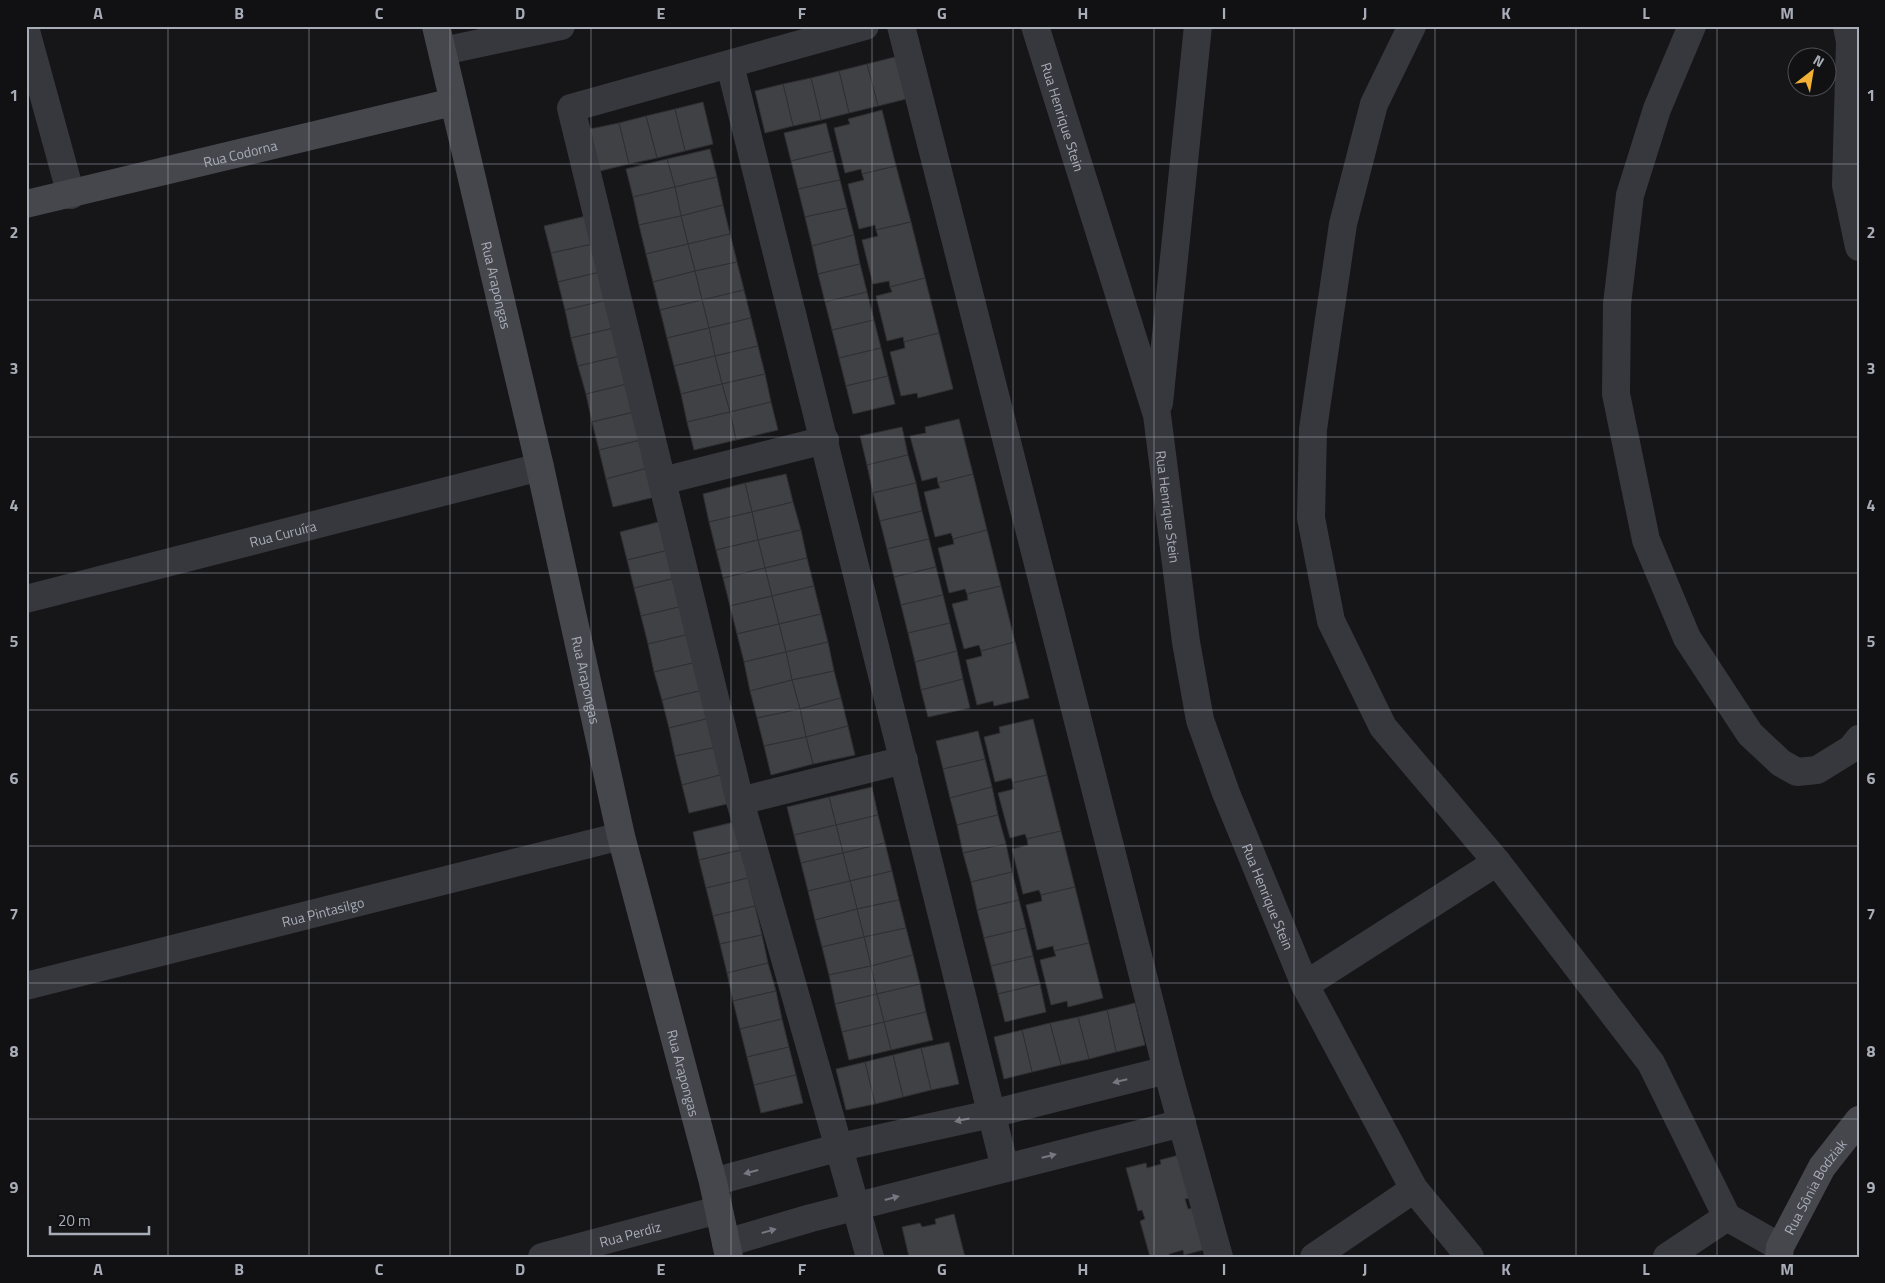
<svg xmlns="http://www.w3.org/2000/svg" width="1885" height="1283" font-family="'Titillium Web',sans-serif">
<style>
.building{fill:#404145;stroke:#303034}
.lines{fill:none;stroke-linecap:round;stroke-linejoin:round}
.street{stroke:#37383d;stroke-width:28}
.secondary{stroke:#45474d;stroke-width:28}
.oneway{fill:#757881}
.grid{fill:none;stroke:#a8adb8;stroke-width:1;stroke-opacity:0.55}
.labels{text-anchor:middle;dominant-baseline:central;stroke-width:4;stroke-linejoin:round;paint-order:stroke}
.street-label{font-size:14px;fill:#a8adb8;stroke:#111113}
.neatline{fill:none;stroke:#a8adb8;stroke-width:2}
.grid-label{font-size:16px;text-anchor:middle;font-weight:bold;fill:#a8adb8}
</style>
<rect width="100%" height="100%" fill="#161618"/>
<!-- building -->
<g class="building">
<path d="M 895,57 L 906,99 L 878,106 L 867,64 Z"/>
<path d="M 867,64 L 878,106 L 849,113 L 839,71 Z"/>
<path d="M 839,71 L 849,113 L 821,120 L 811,78 Z"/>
<path d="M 811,78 L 821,120 L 793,126 L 783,84 Z"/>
<path d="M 783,84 L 793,126 L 765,133 L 755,91 Z"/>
<path d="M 703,102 L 713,144 L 685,151 L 675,109 Z"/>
<path d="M 675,109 L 685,151 L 657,158 L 646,116 Z"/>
<path d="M 882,110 L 896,166 L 862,174 L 861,169 L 845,173 L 834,128 L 850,124 L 848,119 Z"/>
<path d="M 646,116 L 657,158 L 629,164 L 619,123 Z"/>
<path d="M 619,123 L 629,164 L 600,171 L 590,129 Z"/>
<path d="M 826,123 L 833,151 L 791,161 L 784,133 Z"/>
<path d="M 710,149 L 717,177 L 675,187 L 667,159 Z"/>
<path d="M 833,151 L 840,180 L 798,189 L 791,161 Z"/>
<path d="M 667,159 L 675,187 L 633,197 L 626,169 Z"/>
<path d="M 896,166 L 911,222 L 876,230 L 875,225 L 859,229 L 848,184 L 864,180 L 862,174 Z"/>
<path d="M 717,177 L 723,205 L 681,216 L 675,187 Z"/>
<path d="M 840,180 L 847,208 L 805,217 L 798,189 Z"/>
<path d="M 675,187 L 681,216 L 639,225 L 633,197 Z"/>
<path d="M 723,205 L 730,234 L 688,244 L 681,216 Z"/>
<path d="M 847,208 L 854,235 L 812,246 L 805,217 Z"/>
<path d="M 586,216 L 593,244 L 551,253 L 544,226 Z"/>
<path d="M 681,216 L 688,244 L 646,254 L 639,225 Z"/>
<path d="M 911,222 L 925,278 L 890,287 L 889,281 L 873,284 L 862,240 L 878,236 L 876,230 Z"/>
<path d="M 730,234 L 737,262 L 695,271 L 688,244 Z"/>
<path d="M 854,235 L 860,264 L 818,274 L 812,246 Z"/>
<path d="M 593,244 L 600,272 L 558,282 L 551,253 Z"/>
<path d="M 688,244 L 695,271 L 653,282 L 646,254 Z"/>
<path d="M 737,262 L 744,290 L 702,300 L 695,271 Z"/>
<path d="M 860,264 L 867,292 L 825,302 L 818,274 Z"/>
<path d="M 695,271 L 702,300 L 660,310 L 653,282 Z"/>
<path d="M 600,272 L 607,300 L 565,310 L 558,282 Z"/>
<path d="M 925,278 L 939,333 L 904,342 L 903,337 L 887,341 L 876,296 L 892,292 L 890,287 Z"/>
<path d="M 744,290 L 751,318 L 709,328 L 702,300 Z"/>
<path d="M 867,292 L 874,320 L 832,330 L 825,302 Z"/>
<path d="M 607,300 L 614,328 L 571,338 L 565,310 Z"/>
<path d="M 702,300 L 709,328 L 667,338 L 660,310 Z"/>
<path d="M 751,318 L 758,346 L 715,356 L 709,328 Z"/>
<path d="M 874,320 L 881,348 L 839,358 L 832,330 Z"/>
<path d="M 614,328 L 620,356 L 578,366 L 571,338 Z"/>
<path d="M 709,328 L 715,356 L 674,366 L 667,338 Z"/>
<path d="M 939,333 L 953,389 L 918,398 L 917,393 L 901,396 L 890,352 L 905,348 L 904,342 Z"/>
<path d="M 758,346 L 765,374 L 722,384 L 715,356 Z"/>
<path d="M 881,348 L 888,376 L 846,386 L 839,358 Z"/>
<path d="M 620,356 L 627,384 L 586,394 L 578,366 Z"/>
<path d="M 715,356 L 722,384 L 681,394 L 674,366 Z"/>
<path d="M 765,374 L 771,402 L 730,412 L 722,384 Z"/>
<path d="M 888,376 L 895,404 L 853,414 L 846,386 Z"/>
<path d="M 627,384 L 634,412 L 592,422 L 586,394 Z"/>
<path d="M 722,384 L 730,412 L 687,422 L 681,394 Z"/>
<path d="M 771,402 L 778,430 L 736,440 L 730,412 Z"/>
<path d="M 634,412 L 641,440 L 599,450 L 592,422 Z"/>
<path d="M 730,412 L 736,440 L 694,450 L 687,422 Z"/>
<path d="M 959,419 L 973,474 L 938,483 L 937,477 L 922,481 L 910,436 L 926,433 L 925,427 Z"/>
<path d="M 902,427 L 908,455 L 867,465 L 860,436 Z"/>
<path d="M 641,440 L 648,468 L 606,479 L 599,450 Z"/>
<path d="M 908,455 L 916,483 L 873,493 L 867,465 Z"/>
<path d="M 648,468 L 655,497 L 613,507 L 606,479 Z"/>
<path d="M 786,474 L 793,502 L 752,512 L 745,483 Z"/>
<path d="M 973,474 L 987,530 L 953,539 L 951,533 L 935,537 L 924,492 L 940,488 L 938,483 Z"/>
<path d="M 745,483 L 752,512 L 709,522 L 703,494 Z"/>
<path d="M 916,483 L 922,511 L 880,521 L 873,493 Z"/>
<path d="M 793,502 L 801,530 L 758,540 L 752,512 Z"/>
<path d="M 922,511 L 929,539 L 887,549 L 880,521 Z"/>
<path d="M 752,512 L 758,540 L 716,550 L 709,522 Z"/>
<path d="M 662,521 L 669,550 L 627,560 L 620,532 Z"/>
<path d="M 801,530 L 807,558 L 765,568 L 758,540 Z"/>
<path d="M 987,530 L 1001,586 L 967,594 L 965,589 L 949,593 L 938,548 L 954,544 L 953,539 Z"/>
<path d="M 929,539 L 936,567 L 894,577 L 887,549 Z"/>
<path d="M 758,540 L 765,568 L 723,578 L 716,550 Z"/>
<path d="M 669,550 L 676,578 L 634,588 L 627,560 Z"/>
<path d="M 807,558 L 814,586 L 772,596 L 765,568 Z"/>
<path d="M 936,567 L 943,595 L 901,605 L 894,577 Z"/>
<path d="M 765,568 L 772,596 L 730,606 L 723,578 Z"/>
<path d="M 676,578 L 683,606 L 641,616 L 634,588 Z"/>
<path d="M 814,586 L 821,614 L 779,624 L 772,596 Z"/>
<path d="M 1001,586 L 1015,642 L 981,651 L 979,645 L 964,649 L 952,604 L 968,600 L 967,594 Z"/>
<path d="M 943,595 L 950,623 L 908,633 L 901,605 Z"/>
<path d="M 772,596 L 779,624 L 737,634 L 730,606 Z"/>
<path d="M 683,606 L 690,634 L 648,644 L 641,616 Z"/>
<path d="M 821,614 L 828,642 L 786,652 L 779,624 Z"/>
<path d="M 950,623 L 957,651 L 915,662 L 908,633 Z"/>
<path d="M 779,624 L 786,652 L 744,662 L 737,634 Z"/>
<path d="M 690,634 L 697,662 L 654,672 L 648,644 Z"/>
<path d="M 828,642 L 834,671 L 792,680 L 786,652 Z"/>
<path d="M 1015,642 L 1029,698 L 994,706 L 993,701 L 977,705 L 966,660 L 982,656 L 981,651 Z"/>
<path d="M 957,651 L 963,679 L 921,690 L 915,662 Z"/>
<path d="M 786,652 L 792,680 L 750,691 L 744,662 Z"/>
<path d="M 697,662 L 703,690 L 662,700 L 654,672 Z"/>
<path d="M 834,671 L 841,698 L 800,709 L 792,680 Z"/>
<path d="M 963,679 L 970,708 L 928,717 L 921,690 Z"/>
<path d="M 792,680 L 800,709 L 757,718 L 750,691 Z"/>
<path d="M 703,690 L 710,718 L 669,728 L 662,700 Z"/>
<path d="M 841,698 L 848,726 L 806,737 L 800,709 Z"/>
<path d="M 800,709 L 806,737 L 764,746 L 757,718 Z"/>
<path d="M 710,718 L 717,747 L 675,756 L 669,728 Z"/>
<path d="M 1033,719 L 1047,775 L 1013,783 L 1011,778 L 995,782 L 984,737 L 1000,733 L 999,727 Z"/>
<path d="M 848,726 L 855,755 L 813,764 L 806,737 Z"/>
<path d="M 978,731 L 985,759 L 943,769 L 936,741 Z"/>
<path d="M 806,737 L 813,764 L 771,775 L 764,746 Z"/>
<path d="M 717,747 L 724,774 L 682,785 L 675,756 Z"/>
<path d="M 985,759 L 992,787 L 950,798 L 943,769 Z"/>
<path d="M 724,774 L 731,803 L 689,813 L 682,785 Z"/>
<path d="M 1047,775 L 1061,831 L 1027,839 L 1025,834 L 1010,838 L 998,793 L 1014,789 L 1013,783 Z"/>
<path d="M 872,787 L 878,815 L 836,825 L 829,797 Z"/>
<path d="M 992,787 L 998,815 L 957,825 L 950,798 Z"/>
<path d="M 829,797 L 836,825 L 794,835 L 787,807 Z"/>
<path d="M 878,815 L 885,843 L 843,853 L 836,825 Z"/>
<path d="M 998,815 L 1006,844 L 963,853 L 957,825 Z"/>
<path d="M 734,822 L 741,850 L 699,860 L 693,832 Z"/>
<path d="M 836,825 L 843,853 L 801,863 L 794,835 Z"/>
<path d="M 1061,831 L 1075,887 L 1041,895 L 1039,890 L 1023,894 L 1012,849 L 1028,845 L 1027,839 Z"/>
<path d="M 885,843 L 892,871 L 850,881 L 843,853 Z"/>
<path d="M 1006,844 L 1012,872 L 971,882 L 963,853 Z"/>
<path d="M 741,850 L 748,878 L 706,888 L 699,860 Z"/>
<path d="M 843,853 L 850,881 L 808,891 L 801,863 Z"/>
<path d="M 892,871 L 899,900 L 857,909 L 850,881 Z"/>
<path d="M 1012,872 L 1019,900 L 977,910 L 971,882 Z"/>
<path d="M 748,878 L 755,906 L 713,916 L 706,888 Z"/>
<path d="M 850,881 L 857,909 L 815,920 L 808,891 Z"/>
<path d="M 1075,887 L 1089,943 L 1054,951 L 1053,946 L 1037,950 L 1026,905 L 1042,901 L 1041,895 Z"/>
<path d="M 899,900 L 906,928 L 864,937 L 857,909 Z"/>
<path d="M 1019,900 L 1026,928 L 984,938 L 977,910 Z"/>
<path d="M 755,906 L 762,935 L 720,944 L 713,916 Z"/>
<path d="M 857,909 L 864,937 L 822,947 L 815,920 Z"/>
<path d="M 906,928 L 913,955 L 871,966 L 864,937 Z"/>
<path d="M 1026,928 L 1033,956 L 991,966 L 984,938 Z"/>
<path d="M 762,935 L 768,963 L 727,973 L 720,944 Z"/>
<path d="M 864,937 L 871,966 L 829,975 L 822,947 Z"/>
<path d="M 1089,943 L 1103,998 L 1068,1007 L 1067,1001 L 1051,1005 L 1040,960 L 1056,956 L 1054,951 Z"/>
<path d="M 913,955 L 920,984 L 877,994 L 871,966 Z"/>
<path d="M 1033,956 L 1040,984 L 998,994 L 991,966 Z"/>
<path d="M 768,963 L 776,991 L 733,1001 L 727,973 Z"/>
<path d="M 871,966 L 877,994 L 835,1004 L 829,975 Z"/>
<path d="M 920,984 L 926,1012 L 884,1022 L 877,994 Z"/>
<path d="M 1040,984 L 1046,1012 L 1005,1022 L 998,994 Z"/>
<path d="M 776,991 L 782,1019 L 740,1029 L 733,1001 Z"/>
<path d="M 877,994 L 884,1022 L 842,1032 L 835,1004 Z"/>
<path d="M 1135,1003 L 1145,1045 L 1116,1052 L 1107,1010 Z"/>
<path d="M 1107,1010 L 1116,1052 L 1089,1059 L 1078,1017 Z"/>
<path d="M 926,1012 L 933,1040 L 891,1050 L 884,1022 Z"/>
<path d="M 1078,1017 L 1089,1059 L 1061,1065 L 1050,1023 Z"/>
<path d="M 782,1019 L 789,1047 L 747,1057 L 740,1029 Z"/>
<path d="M 884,1022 L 891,1050 L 849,1060 L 842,1032 Z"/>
<path d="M 1050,1023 L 1061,1065 L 1032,1072 L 1022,1030 Z"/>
<path d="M 1022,1030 L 1032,1072 L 1004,1079 L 994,1037 Z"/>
<path d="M 949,1042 L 959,1084 L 931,1090 L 921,1048 Z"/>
<path d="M 789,1047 L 796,1075 L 754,1085 L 747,1057 Z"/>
<path d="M 921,1048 L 931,1090 L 903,1097 L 893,1055 Z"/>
<path d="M 893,1055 L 903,1097 L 875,1104 L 865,1062 Z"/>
<path d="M 865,1062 L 875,1104 L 846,1110 L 836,1069 Z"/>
<path d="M 796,1075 L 803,1103 L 761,1113 L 754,1085 Z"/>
<path d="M 1179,1155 L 1190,1198 L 1185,1199 L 1188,1209 L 1193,1208 L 1203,1250 L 1184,1255 L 1183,1250 L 1169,1254 L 1170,1257 L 1150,1257 L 1140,1221 L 1145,1219 L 1142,1210 L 1138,1211 L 1126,1168 L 1146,1163 L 1147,1168 L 1161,1164 L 1160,1160 Z"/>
<path d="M 954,1214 L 965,1257 L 909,1257 L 902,1227 L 920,1223 L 922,1227 L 936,1224 L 935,1219 Z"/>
</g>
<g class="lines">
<!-- street -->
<g class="street">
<path d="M 865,26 L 571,108 L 740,801 L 870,1257"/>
<path d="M 901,26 L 1167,1070 L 1219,1257"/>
<path id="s1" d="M 1035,26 L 1157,415 L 1186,642 L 1200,720 L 1226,793 L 1305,985"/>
<path d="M 1412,26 L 1374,104 L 1343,224 L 1313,429 L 1311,518 L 1331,621 L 1383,727 L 1497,862 L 1651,1063 L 1727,1217 L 1780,1247"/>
<path d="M 1692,26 L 1657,109 L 1630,195 L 1617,304 L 1616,394 L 1646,540 L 1687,638 L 1750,734 L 1781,763 L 1797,772 L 1817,770 L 1851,749 L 1859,739"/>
<path d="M 1847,26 L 1850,42 L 1846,185 L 1859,247"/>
<path d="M 26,31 L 71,195"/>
<path d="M 443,51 L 561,26"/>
<path d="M 730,65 L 1005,1168"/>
<path d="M 1159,403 L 1198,26"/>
<path d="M 662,481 L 825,440"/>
<path id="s2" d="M 26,599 L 540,467"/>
<path d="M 740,801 L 904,760"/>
<path id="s3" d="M 26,986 L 621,836"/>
<path d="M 713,1182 L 840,1147 L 991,1114 L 1167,1070"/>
<path d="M 726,1243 L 811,1218 L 1182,1123"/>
<path id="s4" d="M 542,1257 L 718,1210"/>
<path d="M 1314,1257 L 1414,1189"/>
<path d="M 1470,1257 L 1414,1189 L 1305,985 L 1497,862"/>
<path d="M 1667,1257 L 1727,1217"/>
</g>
<!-- secondary -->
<g class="secondary">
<path id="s5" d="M 436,26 L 540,467 L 621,836 L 713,1182 L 729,1257"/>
<path id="s6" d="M 26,204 L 453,102"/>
<path id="s7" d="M 1779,1257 L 1780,1247 L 1822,1167 L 1859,1120"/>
</g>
</g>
<!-- one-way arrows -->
<defs><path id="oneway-solid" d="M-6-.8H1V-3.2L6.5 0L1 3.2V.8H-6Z" transform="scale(1.25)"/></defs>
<g class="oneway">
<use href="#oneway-solid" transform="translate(1120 1081) rotate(166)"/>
<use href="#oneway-solid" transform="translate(962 1120) rotate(168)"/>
<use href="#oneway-solid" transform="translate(1049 1156) rotate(-14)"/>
<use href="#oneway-solid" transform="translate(751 1172) rotate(165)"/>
<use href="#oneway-solid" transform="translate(892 1198) rotate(-15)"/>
<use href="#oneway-solid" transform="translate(769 1231) rotate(-16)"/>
</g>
<!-- grid -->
<path class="grid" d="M 168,26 L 168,1257M 309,26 L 309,1257M 450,26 L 450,1257M 591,26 L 591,1257M 731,26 L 731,1257M 872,26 L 872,1257M 1013,26 L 1013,1257M 1154,26 L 1154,1257M 1294,26 L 1294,1257M 1435,26 L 1435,1257M 1576,26 L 1576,1257M 1717,26 L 1717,1257M 26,164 L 1859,164M 26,300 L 1859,300M 26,437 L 1859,437M 26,573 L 1859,573M 26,710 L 1859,710M 26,846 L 1859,846M 26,983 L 1859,983M 26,1119 L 1859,1119"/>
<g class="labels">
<!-- street labels -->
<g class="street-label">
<text stroke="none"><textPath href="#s1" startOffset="95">Rua Henrique Stein</textPath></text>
<text stroke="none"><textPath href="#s6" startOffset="220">Rua Codorna</textPath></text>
<text stroke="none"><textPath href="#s5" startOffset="266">Rua Arapongas</textPath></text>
<text stroke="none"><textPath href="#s1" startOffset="500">Rua Henrique Stein</textPath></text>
<text stroke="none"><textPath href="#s2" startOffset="265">Rua Curuíra</textPath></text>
<text stroke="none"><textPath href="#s5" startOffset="671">Rua Arapongas</textPath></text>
<text stroke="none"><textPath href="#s1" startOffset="905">Rua Henrique Stein</textPath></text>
<text stroke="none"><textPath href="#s3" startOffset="306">Rua Pintasilgo</textPath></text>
<text stroke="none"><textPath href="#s5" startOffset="1076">Rua Arapongas</textPath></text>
<text stroke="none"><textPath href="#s7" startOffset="80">Rua Sônia Bodziak</textPath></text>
<text stroke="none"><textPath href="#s4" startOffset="91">Rua Perdiz</textPath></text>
</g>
</g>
<!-- border -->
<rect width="1885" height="1283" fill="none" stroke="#111113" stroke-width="55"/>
<!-- north arrow -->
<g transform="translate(1812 72) rotate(31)"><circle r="24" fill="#111113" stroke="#4d4f55"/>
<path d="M0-4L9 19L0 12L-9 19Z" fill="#f2b134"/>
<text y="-8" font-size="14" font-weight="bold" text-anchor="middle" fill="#a8adb8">N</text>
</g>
<!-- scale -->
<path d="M50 1226v8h99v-8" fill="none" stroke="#a8adb8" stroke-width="2.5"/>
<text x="58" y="1226" font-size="15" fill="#a8adb8" stroke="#111113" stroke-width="4" paint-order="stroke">20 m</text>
<rect x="28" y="28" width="1830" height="1228" class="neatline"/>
<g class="grid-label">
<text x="98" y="19">A</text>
<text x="239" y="19">B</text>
<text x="379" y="19">C</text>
<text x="520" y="19">D</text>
<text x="661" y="19">E</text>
<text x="802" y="19">F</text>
<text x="942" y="19">G</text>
<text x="1083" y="19">H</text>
<text x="1224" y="19">I</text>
<text x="1365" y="19">J</text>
<text x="1506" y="19">K</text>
<text x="1646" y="19">L</text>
<text x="1787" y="19">M</text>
<text x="14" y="101">1</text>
<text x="1871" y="101">1</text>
<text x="14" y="238">2</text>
<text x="1871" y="238">2</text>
<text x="14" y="374">3</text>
<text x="1871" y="374">3</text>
<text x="14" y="511">4</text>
<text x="1871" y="511">4</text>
<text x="14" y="647">5</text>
<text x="1871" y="647">5</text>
<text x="14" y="784">6</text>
<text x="1871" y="784">6</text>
<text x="14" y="920">7</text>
<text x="1871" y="920">7</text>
<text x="14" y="1057">8</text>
<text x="1871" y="1057">8</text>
<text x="14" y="1193">9</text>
<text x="1871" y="1193">9</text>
<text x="98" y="1275">A</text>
<text x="239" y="1275">B</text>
<text x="379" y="1275">C</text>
<text x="520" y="1275">D</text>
<text x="661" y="1275">E</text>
<text x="802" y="1275">F</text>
<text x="942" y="1275">G</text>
<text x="1083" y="1275">H</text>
<text x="1224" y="1275">I</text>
<text x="1365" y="1275">J</text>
<text x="1506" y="1275">K</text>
<text x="1646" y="1275">L</text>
<text x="1787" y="1275">M</text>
</g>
</svg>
